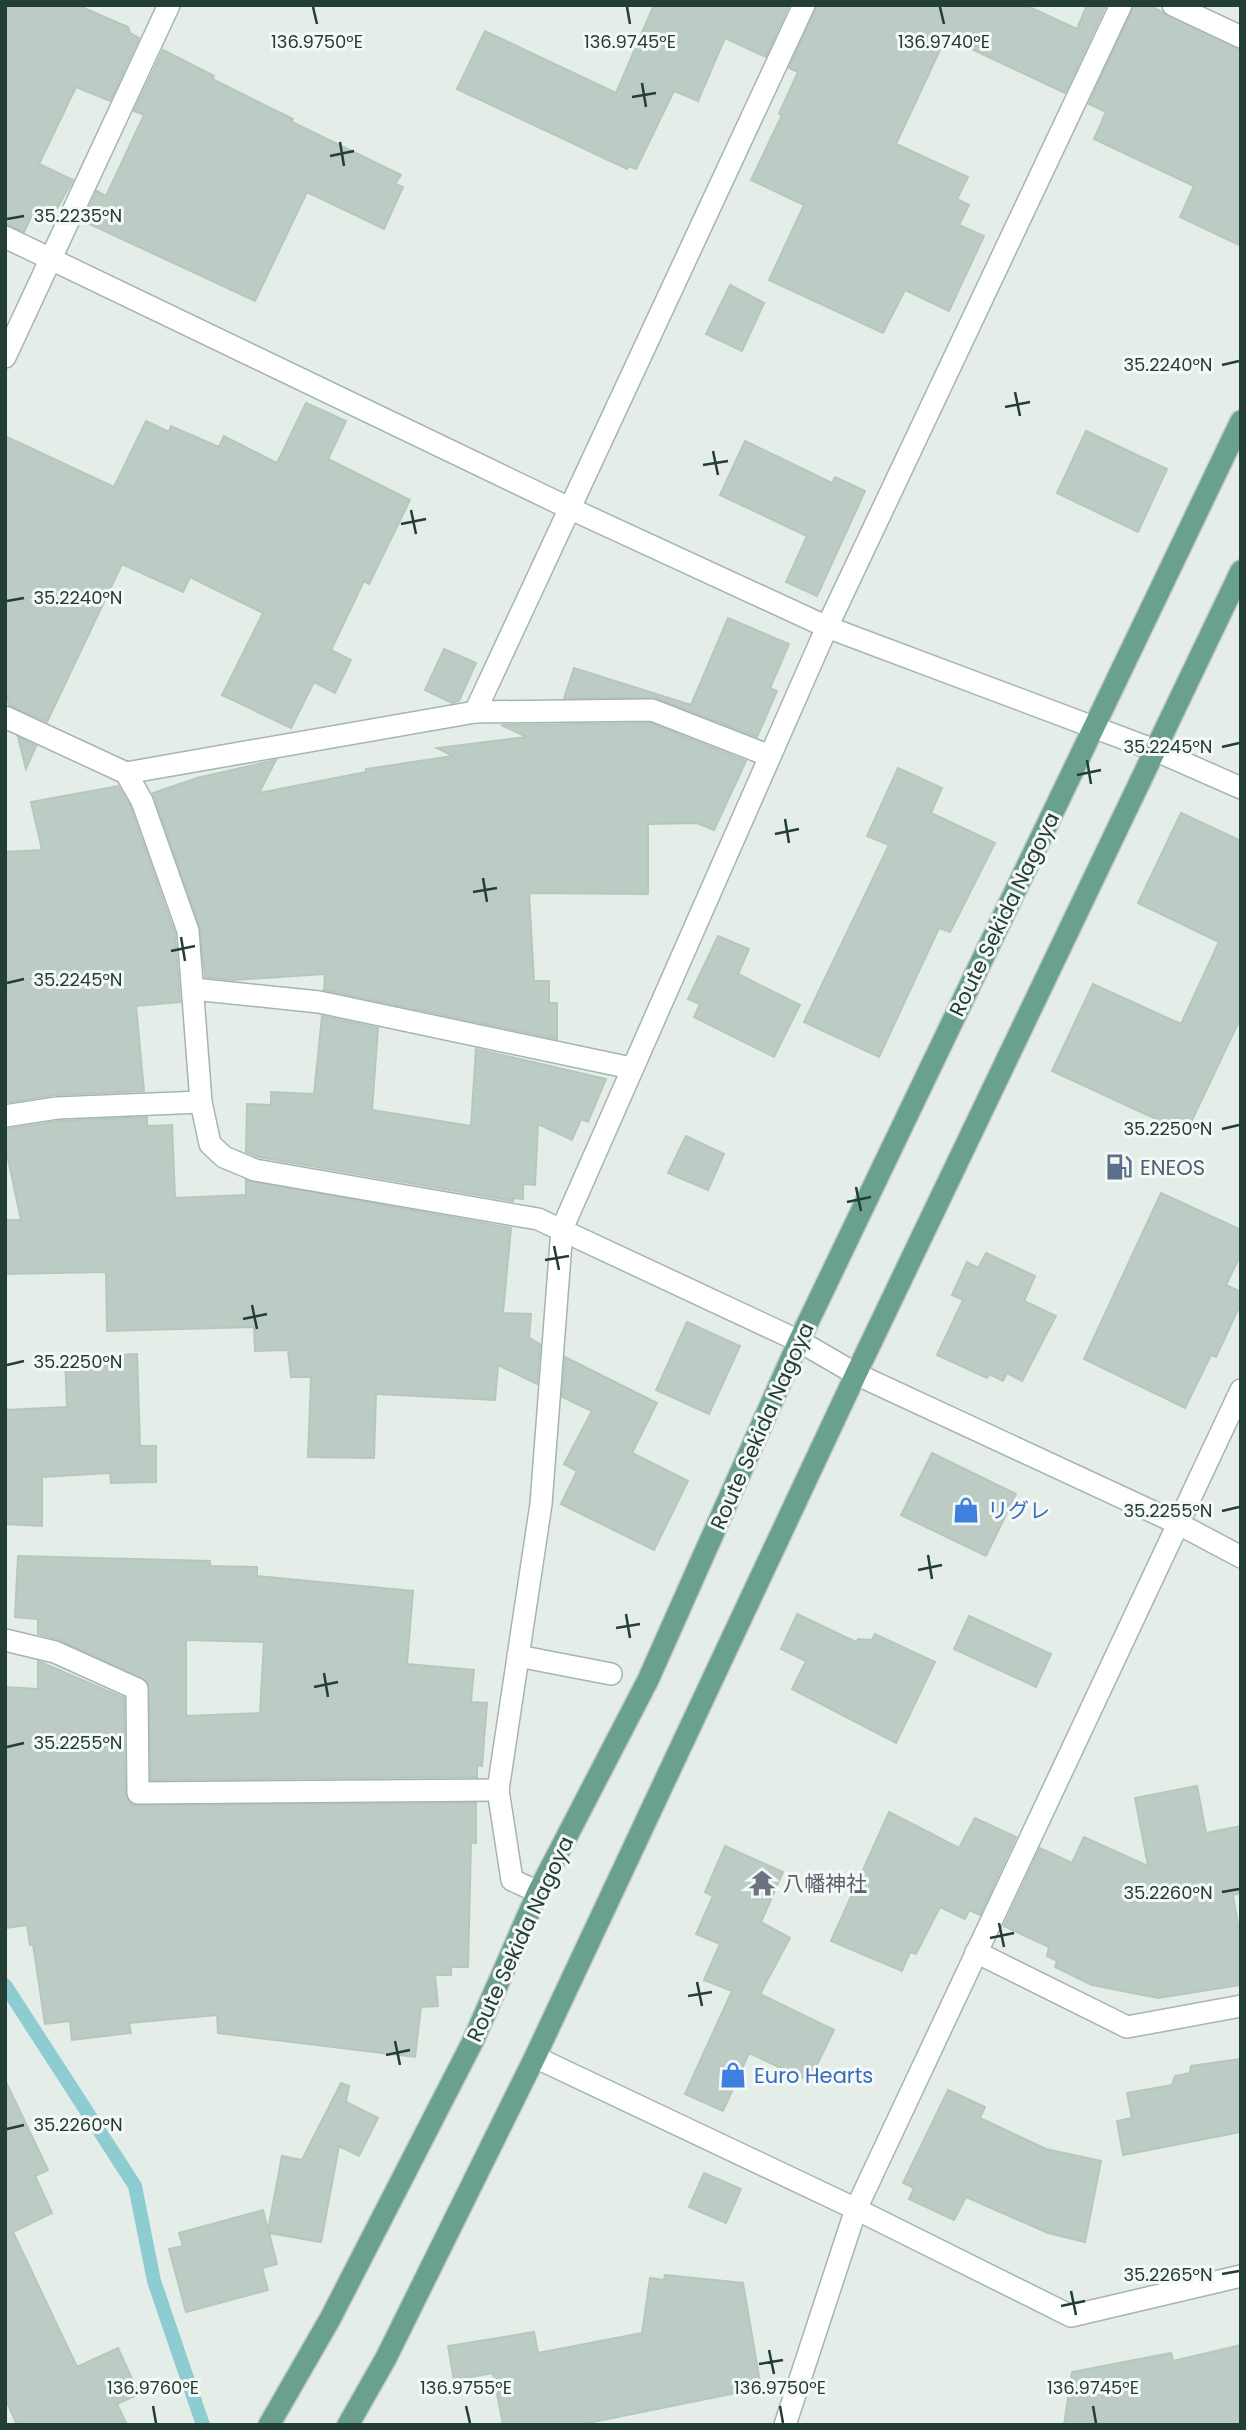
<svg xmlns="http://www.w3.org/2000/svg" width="1246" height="2430" font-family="Poppins,'Noto Sans JP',sans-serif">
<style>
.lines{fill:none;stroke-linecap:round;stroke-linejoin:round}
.stream{stroke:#8dcdd1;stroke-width:14}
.building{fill:#bccbc3;stroke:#b6c7be;stroke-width:2;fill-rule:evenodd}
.minor-casing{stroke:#a6b5ae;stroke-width:24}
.tertiary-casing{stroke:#a6b5ae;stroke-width:24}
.primary-casing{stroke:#c1c9c6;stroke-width:24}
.minor{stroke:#fff;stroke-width:21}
.tertiary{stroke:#fff;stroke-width:21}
.primary{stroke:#69a18d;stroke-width:21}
.ticks{fill:none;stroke:#233e34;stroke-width:2.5}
.labels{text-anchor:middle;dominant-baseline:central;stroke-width:6;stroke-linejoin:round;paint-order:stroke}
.street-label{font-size:21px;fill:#233e34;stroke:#f4f9f6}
.service-label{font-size:21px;fill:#4e5e75;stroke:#f4f9f6;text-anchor:start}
.shop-label{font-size:21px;fill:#366cbe;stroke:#f4f9f6;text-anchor:start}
.worship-label{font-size:21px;fill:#5b616d;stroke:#f4f9f6;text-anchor:start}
.ticks-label{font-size:18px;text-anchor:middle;fill:#233e34;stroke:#f4f9f6;stroke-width:6;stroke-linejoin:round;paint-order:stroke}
</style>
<rect width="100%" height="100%" fill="#e4ede8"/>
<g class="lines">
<!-- stream -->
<path class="stream" d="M 5,1985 L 135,2186 L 154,2281 L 203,2425"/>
</g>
<!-- building -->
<g class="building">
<path d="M 5,5 L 77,5 L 128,27 L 130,33 L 139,38 L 110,101 L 76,87 L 39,164 L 73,180 L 51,219 L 34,211 L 24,232 L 5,224 Z"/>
<path d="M 654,5 L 789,5 L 766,57 L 725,38 L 698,101 L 674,91 L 636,169 L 629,166 L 627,169 L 457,89 L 485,31 L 616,93 Z"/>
<path d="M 817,5 L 1025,5 L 1077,29 L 1087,5 L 1106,5 L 1065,93 L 946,37 L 896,144 L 968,177 L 957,199 L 969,205 L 959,225 L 984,236 L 949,311 L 905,290 L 883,333 L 769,280 L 804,205 L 751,180 L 782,115 L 779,114 L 798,72 L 789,68 Z"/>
<path d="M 1134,5 L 1148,5 L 1241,50 L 1241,246 L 1180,217 L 1194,186 L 1094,139 L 1106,112 L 1089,104 Z"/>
<path d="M 163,50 L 214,76 L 212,79 L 293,119 L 292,122 L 401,175 L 395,184 L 403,187 L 384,229 L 307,192 L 255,301 L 83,221 L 97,191 L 106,196 L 144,115 L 134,111 Z"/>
<path d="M 730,285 L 764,303 L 742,351 L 706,334 Z"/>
<path d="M 306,403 L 346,421 L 328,459 L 410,500 L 369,584 L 364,581 L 331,650 L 351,660 L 335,693 L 314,682 L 291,728 L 222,695 L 263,613 L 190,577 L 183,592 L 122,564 L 47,722 L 9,705 L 5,689 L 5,436 L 114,487 L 146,421 L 169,432 L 171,426 L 219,447 L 224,436 L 277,463 Z"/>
<path d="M 1086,431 L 1167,469 L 1138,532 L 1057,493 Z"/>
<path d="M 745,441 L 832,483 L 835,477 L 865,491 L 817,596 L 786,582 L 807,536 L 720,495 Z"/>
<path d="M 728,618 L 789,644 L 770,688 L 777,691 L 757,737 L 656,698 L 564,698 L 574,668 L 691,705 Z"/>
<path d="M 444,649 L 476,663 L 459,701 L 452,703 L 425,690 Z"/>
<path d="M 650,723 L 746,761 L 714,830 L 697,823 L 648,824 L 648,894 L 529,893 L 534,981 L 549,981 L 549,1003 L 557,1003 L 557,1039 L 324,990 L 325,974 L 233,980 L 205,977 L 200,927 L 153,793 L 197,778 L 276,760 L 259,793 L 366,772 L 366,769 L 453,756 L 437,748 L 527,737 L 501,725 Z"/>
<path d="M 18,737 L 36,746 L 26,769 Z"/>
<path d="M 898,768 L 942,788 L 931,813 L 995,843 L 950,932 L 939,928 L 879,1057 L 804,1022 L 889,845 L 867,836 Z"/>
<path d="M 118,786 L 130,806 L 175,934 L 180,1002 L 136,1006 L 144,1091 L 56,1095 L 5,1103 L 5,852 L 42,850 L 31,802 Z"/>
<path d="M 1181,813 L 1241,841 L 1241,1017 L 1186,1133 L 1052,1071 L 1093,984 L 1181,1024 L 1219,942 L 1138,903 Z"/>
<path d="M 718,936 L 749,949 L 738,974 L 800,1005 L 774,1057 L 694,1017 L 700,1004 L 688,999 Z"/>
<path d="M 322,1016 L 378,1028 L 372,1110 L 471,1126 L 476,1049 L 606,1079 L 588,1122 L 581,1119 L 572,1140 L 538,1124 L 535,1185 L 523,1184 L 523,1199 L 514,1198 L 513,1201 L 259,1157 L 246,1152 L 247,1104 L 271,1105 L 271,1092 L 314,1094 Z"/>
<path d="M 147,1117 L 147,1126 L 172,1125 L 175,1198 L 246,1195 L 246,1180 L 511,1228 L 503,1313 L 531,1314 L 529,1338 L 540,1344 L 537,1384 L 498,1365 L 495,1400 L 376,1394 L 374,1458 L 308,1457 L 311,1377 L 291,1377 L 288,1350 L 255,1351 L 254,1327 L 107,1331 L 106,1272 L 5,1274 L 5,1220 L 21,1220 L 5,1145 L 5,1129 L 58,1121 Z"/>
<path d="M 686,1136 L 724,1154 L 708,1190 L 668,1173 Z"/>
<path d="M 1161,1193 L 1241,1230 L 1241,1254 L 1226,1285 L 1241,1292 L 1241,1303 L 1216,1357 L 1211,1355 L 1185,1408 L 1084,1359 Z"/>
<path d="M 986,1253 L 1035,1276 L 1024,1301 L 1056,1316 L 1022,1381 L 1007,1373 L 1003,1381 L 989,1374 L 987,1378 L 937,1355 L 963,1300 L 952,1295 L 967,1262 L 978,1268 Z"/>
<path d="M 687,1322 L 740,1346 L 709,1414 L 656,1390 Z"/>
<path d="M 137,1354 L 140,1446 L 156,1446 L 156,1482 L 111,1483 L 110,1473 L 42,1477 L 42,1526 L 5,1524 L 5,1410 L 67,1407 L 65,1358 Z"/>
<path d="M 565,1357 L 657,1403 L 632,1453 L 688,1481 L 654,1550 L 561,1504 L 577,1471 L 564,1464 L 592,1411 L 562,1397 Z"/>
<path d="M 932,1453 L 1016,1494 L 986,1556 L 901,1515 Z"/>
<path d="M 18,1556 L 210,1561 L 210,1566 L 257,1567 L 257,1576 L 413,1591 L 407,1664 L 474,1670 L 471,1702 L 487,1703 L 482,1766 L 477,1765 L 477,1777 L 151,1780 L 148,1683 L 60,1640 L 38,1634 L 38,1619 L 15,1617 ZM 186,1640 L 264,1642 L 260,1713 L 186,1716 Z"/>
<path d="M 797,1614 L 856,1642 L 858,1639 L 872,1640 L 875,1634 L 935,1662 L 896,1743 L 792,1689 L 806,1661 L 781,1649 Z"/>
<path d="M 969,1616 L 1051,1654 L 1036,1687 L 954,1649 Z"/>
<path d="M 38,1661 L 124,1698 L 125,1793 L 132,1805 L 476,1803 L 476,1843 L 471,1843 L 468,1967 L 451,1967 L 451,1975 L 435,1975 L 438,2006 L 421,2007 L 415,2057 L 218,2033 L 217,2015 L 129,2023 L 131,2033 L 72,2040 L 70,2021 L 45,2024 L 33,1944 L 30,1945 L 27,1925 L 5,1928 L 5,1687 L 38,1689 Z"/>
<path d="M 1197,1786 L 1206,1833 L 1241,1826 L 1241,1893 L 1233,1895 L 1241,1942 L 1241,1985 L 1158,1998 L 1092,1985 L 1055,1967 L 1057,1961 L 1047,1956 L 1049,1947 L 1004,1926 L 1040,1848 L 1072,1863 L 1084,1837 L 1148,1866 L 1135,1798 Z"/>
<path d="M 889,1812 L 959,1848 L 975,1818 L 1016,1837 L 980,1915 L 969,1910 L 965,1919 L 940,1907 L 916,1954 L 910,1952 L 902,1971 L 831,1941 Z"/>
<path d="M 725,1846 L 783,1872 L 761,1922 L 790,1938 L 760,1994 L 834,2030 L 809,2081 L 749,2053 L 723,2111 L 685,2094 L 732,1991 L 704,1980 L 720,1944 L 696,1934 L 713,1896 L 705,1892 Z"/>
<path d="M 1241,2059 L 1241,2132 L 1123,2155 L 1117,2121 L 1132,2118 L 1127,2093 L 1172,2085 L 1175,2076 L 1190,2073 L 1191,2066 Z"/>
<path d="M 5,2080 L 48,2170 L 35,2176 L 52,2213 L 13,2232 L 77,2367 L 118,2348 L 139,2394 L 117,2404 L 127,2425 L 17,2425 L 5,2398 Z"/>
<path d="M 341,2083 L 349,2086 L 346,2102 L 378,2118 L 359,2156 L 339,2146 L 321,2242 L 269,2233 L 277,2264 L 262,2268 L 268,2290 L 186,2312 L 169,2249 L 183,2246 L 179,2233 L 263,2210 L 268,2230 L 282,2156 L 302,2160 Z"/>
<path d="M 948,2090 L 985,2107 L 980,2118 L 1046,2149 L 1101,2161 L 1085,2242 L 1048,2233 L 966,2197 L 954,2220 L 909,2199 L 914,2188 L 903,2183 Z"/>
<path d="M 704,2173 L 741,2189 L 726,2223 L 689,2207 Z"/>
<path d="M 665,2275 L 743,2283 L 761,2388 L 578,2425 L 503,2425 L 493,2373 L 454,2380 L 448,2346 L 534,2332 L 538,2353 L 642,2333 L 650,2278 L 664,2280 Z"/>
<path d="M 1241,2345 L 1241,2425 L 1064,2425 L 1072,2372 L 1171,2353 L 1173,2361 Z"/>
</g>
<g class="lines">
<!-- minor casing -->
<g class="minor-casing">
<g id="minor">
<path d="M 1173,5 L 1241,37"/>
<path d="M 5,237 L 569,508 L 827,627 L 1157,751 L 1241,788"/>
<path d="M 5,357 L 169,5"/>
<path d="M 475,712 L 804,5"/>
<path d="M 5,717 L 126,773 L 142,801 L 188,931 L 201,1102 L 210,1144 L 224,1157 L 255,1170 L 538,1219 L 799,1341 L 856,1374"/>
<path d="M 126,773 L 475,712 L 652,710 L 770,756"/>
<path d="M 193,989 L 319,1002 L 631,1068"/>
<path d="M 5,1116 L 57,1108 L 201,1102"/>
<path d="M 5,1640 L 55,1652 L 137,1689 L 138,1793 L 498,1790"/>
<path d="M 518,1656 L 611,1674"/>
<path d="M 538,1892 L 512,1880 L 498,1790 L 541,1504 L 562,1229 L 827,627 L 1121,5"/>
<path d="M 976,1952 L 1127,2027 L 1241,2006"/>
<path d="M 535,2057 L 856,2209 L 1071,2316 L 1241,2276"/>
<path d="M 785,2425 L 856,2209 L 1241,1390"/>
</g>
</g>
<!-- tertiary casing -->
<g class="tertiary-casing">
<path id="tertiary" d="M 856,1374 L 1177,1523 L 1241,1557"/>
</g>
<!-- primary casing -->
<g class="primary-casing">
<g id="primary">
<path d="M 269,2425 L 330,2319 L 473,2041 L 538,1892 L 648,1680 L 799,1341 L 1241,421"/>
<path d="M 348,2425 L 386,2358 L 535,2057 L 856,1374 L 1241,571"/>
</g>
</g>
<!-- minor -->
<use href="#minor" class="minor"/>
<!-- tertiary -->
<use href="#tertiary" class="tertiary"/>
<!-- primary -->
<use href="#primary" class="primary"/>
</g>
<!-- ticks -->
<path class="ticks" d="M 313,7 L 317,24M 627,7 L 630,24M 940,7 L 944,24M 642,83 L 646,107M 632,97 L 656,93M 340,142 L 344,166M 330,156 L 354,151M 7,219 L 24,216M 1222,365 L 1239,361M 1015,392 L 1020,416M 1005,407 L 1030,402M 713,451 L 718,475M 703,465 L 728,461M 411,510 L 416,534M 401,524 L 426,519M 7,601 L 24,598M 1222,747 L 1239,743M 1087,760 L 1091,784M 1077,775 L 1101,770M 785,819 L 789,843M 775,834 L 799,829M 483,878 L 487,902M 473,892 L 497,888M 181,937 L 185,961M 171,951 L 195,946M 7,983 L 24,979M 1222,1129 L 1239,1125M 856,1187 L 861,1211M 847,1202 L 871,1197M 554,1246 L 559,1270M 545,1260 L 569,1256M 252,1305 L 257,1329M 243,1319 L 267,1314M 7,1365 L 24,1361M 1222,1511 L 1239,1507M 928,1555 L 932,1579M 918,1570 L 942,1565M 626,1614 L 630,1638M 616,1628 L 640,1624M 324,1673 L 328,1697M 314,1687 L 338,1682M 7,1747 L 24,1743M 1222,1892 L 1239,1889M 999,1923 L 1004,1947M 990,1938 L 1014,1933M 697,1982 L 702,2006M 688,1996 L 712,1992M 395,2041 L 400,2065M 386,2055 L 410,2050M 7,2129 L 24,2125M 1222,2274 L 1239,2271M 1071,2291 L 1076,2315M 1061,2306 L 1085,2301M 769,2350 L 774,2374M 759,2364 L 783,2360M 153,2406 L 156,2423M 466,2406 L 470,2423M 780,2406 L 783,2423M 1093,2406 L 1096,2423"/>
<!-- icons -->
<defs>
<g id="fuel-bare" transform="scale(2.1)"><path d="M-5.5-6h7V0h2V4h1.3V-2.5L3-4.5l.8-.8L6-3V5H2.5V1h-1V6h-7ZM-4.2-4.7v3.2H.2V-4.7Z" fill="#5c6f8a" stroke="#f4f9f6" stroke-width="2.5" paint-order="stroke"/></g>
<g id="shop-bare" transform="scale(2.1)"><path d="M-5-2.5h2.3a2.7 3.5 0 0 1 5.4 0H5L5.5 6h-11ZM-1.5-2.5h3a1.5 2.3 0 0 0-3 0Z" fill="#3f7fe0" stroke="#f4f9f6" stroke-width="2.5" paint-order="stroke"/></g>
<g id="temple-bare" transform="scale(2.1)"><path d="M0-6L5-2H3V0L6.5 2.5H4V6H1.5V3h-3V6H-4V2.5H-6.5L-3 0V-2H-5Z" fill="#6b7280" stroke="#f4f9f6" stroke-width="2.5" paint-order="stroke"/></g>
</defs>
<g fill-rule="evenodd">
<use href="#fuel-bare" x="1119" y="1167"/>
<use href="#shop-bare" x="966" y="1510"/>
<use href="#temple-bare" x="762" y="1883"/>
<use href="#shop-bare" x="733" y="2075"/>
</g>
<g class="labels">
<!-- street labels -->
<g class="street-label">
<text transform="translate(1004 914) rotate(-64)">Route Sekida Nagoya</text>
<text transform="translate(762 1426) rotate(-66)">Route Sekida Nagoya</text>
<text transform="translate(520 1939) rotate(-65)">Route Sekida Nagoya</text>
</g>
<!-- service labels -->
<g class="service-label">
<text x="1140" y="1167">ENEOS</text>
</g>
<!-- shop labels -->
<g class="shop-label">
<text x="987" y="1510">リグレ</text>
<text x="754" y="2075">Euro Hearts</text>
</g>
<!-- worship labels -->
<g class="worship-label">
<text x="783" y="1883">八幡神社</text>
</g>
</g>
<g class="ticks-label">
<text x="317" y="48">136.9750°E</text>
<text x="630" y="48">136.9745°E</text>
<text x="944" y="48">136.9740°E</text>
<text x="78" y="222">35.2235°N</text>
<text x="1168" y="371">35.2240°N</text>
<text x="78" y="604">35.2240°N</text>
<text x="1168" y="753">35.2245°N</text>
<text x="78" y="986">35.2245°N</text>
<text x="1168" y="1135">35.2250°N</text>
<text x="78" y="1368">35.2250°N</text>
<text x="1168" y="1517">35.2255°N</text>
<text x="78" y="1749">35.2255°N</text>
<text x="1168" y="1899">35.2260°N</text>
<text x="78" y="2131">35.2260°N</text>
<text x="1168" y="2281">35.2265°N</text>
<text x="153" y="2394">136.9760°E</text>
<text x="466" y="2394">136.9755°E</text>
<text x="780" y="2394">136.9750°E</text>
<text x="1093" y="2394">136.9745°E</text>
</g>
<!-- border -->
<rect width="1246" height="2430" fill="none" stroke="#233e34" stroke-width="14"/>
</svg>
